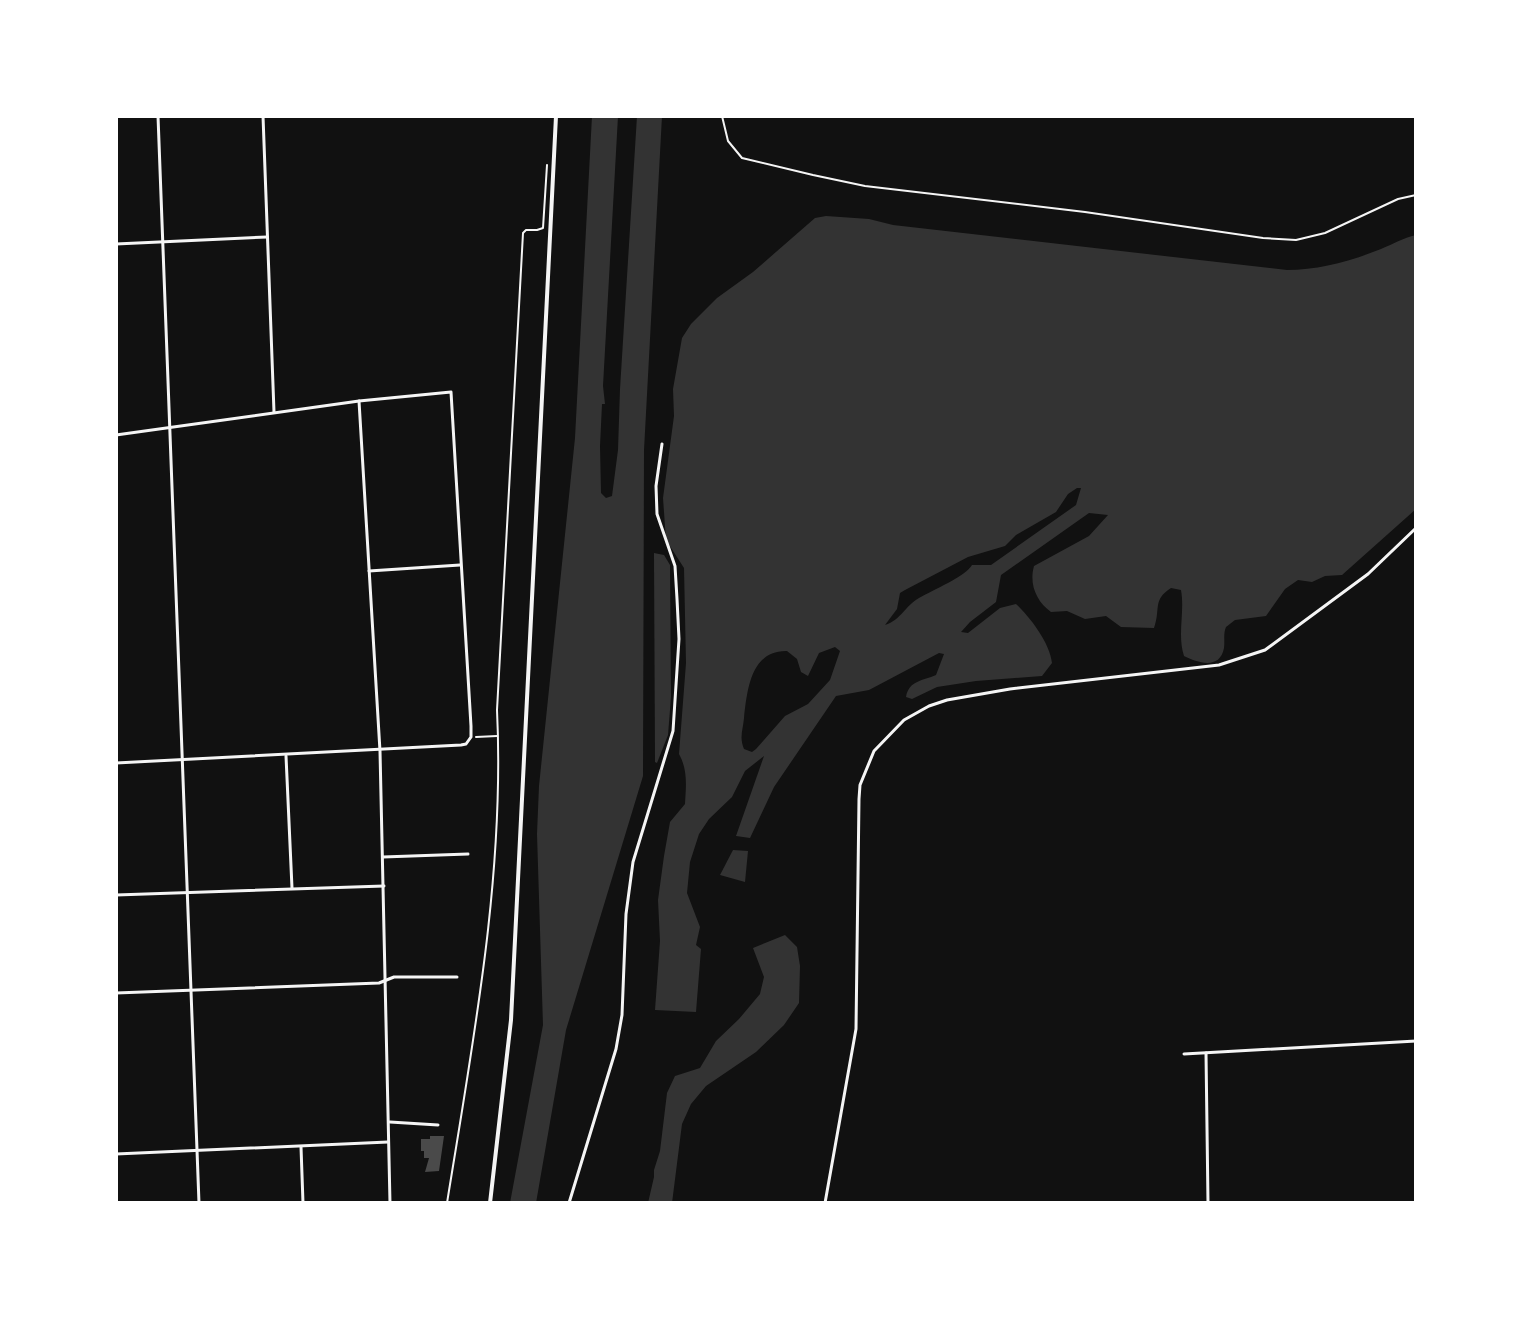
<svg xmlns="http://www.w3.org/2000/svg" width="1532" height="1319" font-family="Poppins,sans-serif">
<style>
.water{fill:#333;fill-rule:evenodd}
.building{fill:#4a4a4a}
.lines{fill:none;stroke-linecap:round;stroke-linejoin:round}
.path{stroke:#f5f5f5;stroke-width:2}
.service{stroke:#f5f5f5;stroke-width:2}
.minor{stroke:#f5f5f5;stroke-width:3}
.tertiary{stroke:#f5f5f5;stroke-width:4}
</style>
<rect width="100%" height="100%" fill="#111"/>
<!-- water -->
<g class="water">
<path d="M 592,116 L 618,116 L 603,386 L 605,404 L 602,404 L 600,446 L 601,493 L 606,498 L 612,496 L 618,450 L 620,389 L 637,116 L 662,116 L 644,450 L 643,776 L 566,1030 L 536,1203 L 510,1203 L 543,1025 L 537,834 L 539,786 L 575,438 Z"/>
<path d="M 826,216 L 869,219 L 893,225 L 1287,270 C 1319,270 1351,261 1381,249 C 1393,244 1403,238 1416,235 L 1416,509 L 1342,575 L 1325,576 L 1312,582 L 1298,580 L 1285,589 L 1266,616 L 1235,620 L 1226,627 C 1223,634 1225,640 1224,648 C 1220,670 1198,663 1184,656 C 1177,634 1185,612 1181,590 L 1171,588 C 1152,600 1161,609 1154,628 L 1121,627 L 1106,616 L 1085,619 L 1067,611 L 1051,612 C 1036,601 1029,584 1034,566 L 1089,536 L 1108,515 L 1089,513 L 1001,575 L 996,602 L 970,622 L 961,632 L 968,633 L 1000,608 L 1016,604 C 1030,617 1050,643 1052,663 L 1042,676 L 976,681 L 937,687 L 912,699 L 906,697 C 909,680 923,681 936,675 L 944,654 L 939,653 L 869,690 L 836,696 L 774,787 L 750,838 L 736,836 L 764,756 L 745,771 L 732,797 L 709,819 L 699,834 L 690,862 L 687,893 L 700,927 L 696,945 L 701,949 L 696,1012 L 655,1010 L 660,941 L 658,900 L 664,856 L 670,822 L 685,804 C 686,786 688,770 679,754 L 686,663 L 684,568 L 666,540 L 663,498 L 674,416 L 673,389 L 682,338 L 691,324 L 717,298 L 753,272 L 815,218 ZM 1077,488 L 1081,488 L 1076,505 L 991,565 L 972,565 C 966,576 933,590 919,598 C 906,605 901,620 885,625 L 897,609 L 900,593 L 905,590 L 968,557 L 1005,546 L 1016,535 L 1056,512 L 1068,494 ZM 835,647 L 840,651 L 830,680 L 808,704 L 785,716 L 756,749 L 752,752 L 744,749 C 739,737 743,730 744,718 C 747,690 751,650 787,651 L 797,659 L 801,672 L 808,676 L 819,653 Z"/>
<path d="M 654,553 L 664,555 L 670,565 L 671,697 L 668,735 L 657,763 L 655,762 Z"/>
<path d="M 733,850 L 748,851 L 745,882 L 720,875 Z"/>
<path d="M 785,935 L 797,947 L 800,966 L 799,1003 L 784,1025 L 756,1052 L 706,1086 L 691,1104 L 682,1124 L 672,1203 L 648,1203 L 654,1177 L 654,1170 L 660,1151 L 667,1093 L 675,1076 L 700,1068 L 716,1041 L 739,1019 L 760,994 L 764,977 L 753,948 Z"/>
</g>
<!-- building -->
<path class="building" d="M 430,1136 L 444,1136 L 439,1171 L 425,1172 L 429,1158 L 424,1158 L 424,1151 L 421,1151 L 421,1139 L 430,1139 Z"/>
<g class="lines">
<!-- path -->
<g class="path">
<path d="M 476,737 L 497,736"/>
<path d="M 447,1203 C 473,1041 505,874 497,710 L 523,233 L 526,230 L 537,230 L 543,228 L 547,165"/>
</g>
<!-- service -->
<path class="service" d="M 722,116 L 728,141 L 742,158 L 813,175 L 865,186 L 1085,212 L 1263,238 L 1296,240 L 1325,233 L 1398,199 L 1416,195"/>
<!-- minor -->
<g class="minor">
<path d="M 158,116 L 199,1203"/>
<path d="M 263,116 L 274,412"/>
<path d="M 116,244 L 267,237"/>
<path d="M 359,401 L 380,751 L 390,1203"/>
<path d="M 116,435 L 359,401 L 451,392 L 471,726 L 471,737 L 466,744 L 461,745 L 116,763"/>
<path d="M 369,571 L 460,565"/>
<path d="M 286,756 L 292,888"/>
<path d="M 383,857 L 468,854"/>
<path d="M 116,895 L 384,886"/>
<path d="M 116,993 L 379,983 L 394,977 L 457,977"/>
<path d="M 1206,1053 L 1208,1203"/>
<path d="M 1184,1054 L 1416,1041"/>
<path d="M 390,1122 L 438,1125"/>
<path d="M 301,1147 L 303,1203"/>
<path d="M 116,1154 L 388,1142"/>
<path d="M 569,1203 L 616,1049 L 622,1015 L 626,914 L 633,862 L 673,731 L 679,639 L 677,599 L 675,566 L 657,514 L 656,486 L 662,444"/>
<path d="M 825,1203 L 856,1029 L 859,799 L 860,785 L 874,751 L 904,720 L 929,706 L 947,700 L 1010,689 L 1219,665 L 1265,650 L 1368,574 L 1416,528"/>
</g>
<!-- tertiary -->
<path class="tertiary" d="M 490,1203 L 511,1020 L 556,116"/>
</g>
<!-- border -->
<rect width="1532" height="1319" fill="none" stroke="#ffffff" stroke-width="236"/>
</svg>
